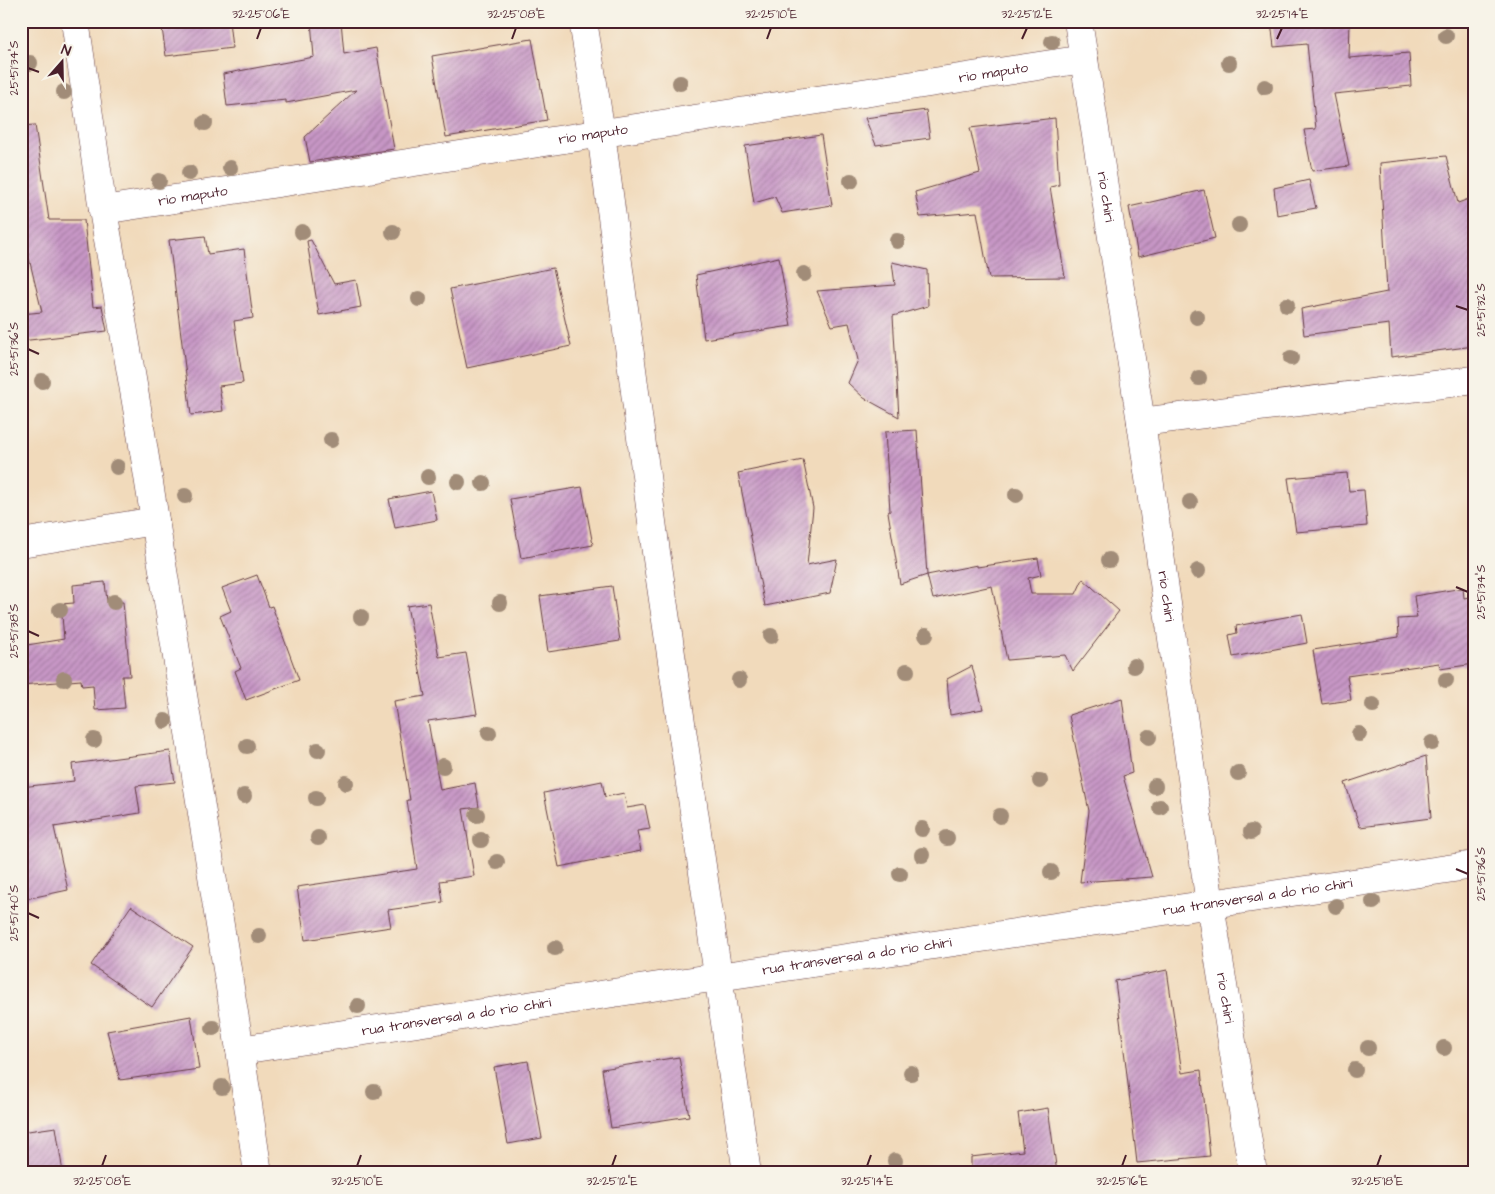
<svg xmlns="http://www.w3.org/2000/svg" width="1495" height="1194" font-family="'Architects Daughter',sans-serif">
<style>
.building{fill:url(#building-hatch)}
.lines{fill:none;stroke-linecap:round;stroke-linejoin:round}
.minor-casing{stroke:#633b41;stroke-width:29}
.minor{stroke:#fff;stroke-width:28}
.tree{fill:#a18c78}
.ticks{fill:none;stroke:#4a1f2b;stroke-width:2}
.labels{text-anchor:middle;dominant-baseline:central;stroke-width:4;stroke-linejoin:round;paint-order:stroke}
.street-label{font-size:14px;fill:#4a1f2b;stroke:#f7f3e8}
.neatline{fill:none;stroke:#4a1f2b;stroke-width:2}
.ticks-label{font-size:12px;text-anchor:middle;fill:#4a1f2b}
</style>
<defs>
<pattern id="building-hatch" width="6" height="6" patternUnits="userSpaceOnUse" patternTransform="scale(1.25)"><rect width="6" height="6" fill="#c797c6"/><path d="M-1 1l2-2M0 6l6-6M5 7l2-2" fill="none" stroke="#a47ba1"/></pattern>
</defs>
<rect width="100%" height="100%" fill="#f7f3e8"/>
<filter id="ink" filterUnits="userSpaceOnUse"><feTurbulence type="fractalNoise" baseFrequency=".02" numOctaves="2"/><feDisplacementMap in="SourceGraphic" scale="10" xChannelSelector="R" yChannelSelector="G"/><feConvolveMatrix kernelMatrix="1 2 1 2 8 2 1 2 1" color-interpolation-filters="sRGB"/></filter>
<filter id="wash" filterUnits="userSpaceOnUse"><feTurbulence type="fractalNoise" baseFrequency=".0096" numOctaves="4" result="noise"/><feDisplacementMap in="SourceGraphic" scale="20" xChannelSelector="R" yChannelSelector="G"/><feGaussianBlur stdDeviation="1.12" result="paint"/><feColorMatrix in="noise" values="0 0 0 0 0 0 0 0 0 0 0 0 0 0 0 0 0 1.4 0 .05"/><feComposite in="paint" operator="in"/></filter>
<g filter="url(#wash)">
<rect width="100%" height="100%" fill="#f1dabb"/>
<g id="blocks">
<!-- building -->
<g class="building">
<path d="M 161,21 L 229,21 L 232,48 L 166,56 Z"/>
<path d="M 311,21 L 341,21 L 344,54 L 376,48 L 394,149 L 310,162 L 305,137 L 356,90 L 286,103 L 286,100 L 227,106 L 223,74 L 314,57 Z"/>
<path d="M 1271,21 L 1350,21 L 1349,58 L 1409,53 L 1411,86 L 1334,94 L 1349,166 L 1312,171 L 1304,130 L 1316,129 L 1307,44 L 1274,47 Z"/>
<path d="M 532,39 L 547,120 L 446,137 L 432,56 Z"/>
<path d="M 926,110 L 930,138 L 876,145 L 865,118 Z"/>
<path d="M 1055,118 L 1059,185 L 1050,187 L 1065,277 L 989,278 L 977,212 L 920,217 L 915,192 L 980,173 L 970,128 Z"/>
<path d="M 35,125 L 49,220 L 84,220 L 93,307 L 102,306 L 107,331 L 21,341 L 21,314 L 42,312 L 26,246 L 21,246 L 21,126 Z"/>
<path d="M 821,135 L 832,205 L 782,213 L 775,197 L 754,203 L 745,146 Z"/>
<path d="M 1446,156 L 1458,203 L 1474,197 L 1474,346 L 1391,357 L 1389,324 L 1304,335 L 1301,309 L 1387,292 L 1380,163 Z"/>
<path d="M 1309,180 L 1316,208 L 1277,215 L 1274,188 Z"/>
<path d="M 1204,190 L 1215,238 L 1138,257 L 1129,207 Z"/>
<path d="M 205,236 L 208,254 L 244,249 L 253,318 L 234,321 L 243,383 L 219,386 L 223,411 L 191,415 L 169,240 Z"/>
<path d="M 311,240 L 334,284 L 356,280 L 361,307 L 319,315 L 307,241 Z"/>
<path d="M 779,257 L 791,326 L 704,339 L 696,275 Z"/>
<path d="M 892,262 L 927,270 L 928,306 L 893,316 L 899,417 L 864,398 L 848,383 L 858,360 L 849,323 L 832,326 L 817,291 L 895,285 Z"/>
<path d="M 553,268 L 571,346 L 467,368 L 450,289 Z"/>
<path d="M 917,430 L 927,575 L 900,584 L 888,512 L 890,511 L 885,432 Z"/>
<path d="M 803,460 L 813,508 L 807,565 L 837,559 L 830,593 L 765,606 L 738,473 Z"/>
<path d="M 1347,473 L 1349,491 L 1364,490 L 1367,526 L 1296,532 L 1288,478 Z"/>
<path d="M 582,487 L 593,545 L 521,558 L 510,499 Z"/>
<path d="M 431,491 L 437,520 L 395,528 L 389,499 Z"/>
<path d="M 1038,558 L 1041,575 L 1028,578 L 1031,594 L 1076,594 L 1083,579 L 1119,611 L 1073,671 L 1065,655 L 1007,660 L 992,586 L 933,599 L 927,575 L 977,565 L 977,567 Z"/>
<path d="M 257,575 L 269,607 L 272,606 L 299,680 L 246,700 L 235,671 L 241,668 L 220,616 L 231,611 L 222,588 Z"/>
<path d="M 105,582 L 107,602 L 123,602 L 130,676 L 122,676 L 125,708 L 95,710 L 93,685 L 82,686 L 81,680 L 21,685 L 21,646 L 64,639 L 61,604 L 74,603 L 73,585 Z"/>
<path d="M 612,586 L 620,641 L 548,652 L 540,596 Z"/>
<path d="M 1463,588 L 1464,598 L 1474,596 L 1474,664 L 1440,669 L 1439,663 L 1347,676 L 1351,700 L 1322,704 L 1313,650 L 1399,637 L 1398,619 L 1417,618 L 1414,596 Z"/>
<path d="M 429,603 L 439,657 L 466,653 L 477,714 L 428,721 L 440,790 L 475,783 L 479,807 L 463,809 L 474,876 L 440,881 L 443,902 L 388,910 L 391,927 L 305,940 L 297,887 L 417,869 L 407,800 L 410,800 L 394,701 L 425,696 L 407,606 Z"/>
<path d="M 1302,614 L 1307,643 L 1233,657 L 1229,635 L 1237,633 L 1236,626 Z"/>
<path d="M 972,666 L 983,709 L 950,715 L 947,679 Z"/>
<path d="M 1122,698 L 1132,773 L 1123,776 L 1152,877 L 1080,882 L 1089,811 L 1069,715 Z"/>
<path d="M 170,751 L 175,782 L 136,786 L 140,813 L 54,827 L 68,890 L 21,900 L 21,787 L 74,781 L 72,764 Z"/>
<path d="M 1426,756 L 1431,818 L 1360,827 L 1345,783 Z"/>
<path d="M 602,781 L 605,797 L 624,793 L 627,808 L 645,805 L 650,829 L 637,831 L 641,851 L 559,867 L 544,793 Z"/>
<path d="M 131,906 L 193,947 L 152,1007 L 91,965 Z"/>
<path d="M 1167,970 L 1182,1073 L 1201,1070 L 1210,1156 L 1137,1163 L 1125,1058 L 1115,981 Z"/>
<path d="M 191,1016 L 199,1069 L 120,1080 L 107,1031 Z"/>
<path d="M 679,1057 L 689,1116 L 611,1128 L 602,1069 Z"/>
<path d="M 528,1061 L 542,1138 L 508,1144 L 494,1067 Z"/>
<path d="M 1048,1108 L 1057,1173 L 971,1173 L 971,1157 L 1023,1151 L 1018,1113 Z"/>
<path d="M 56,1127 L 63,1173 L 24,1173 L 21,1154 L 21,1132 Z"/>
</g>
</g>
</g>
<g filter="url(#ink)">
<use href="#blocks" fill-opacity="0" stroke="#633b41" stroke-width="1"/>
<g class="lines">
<!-- minor casing -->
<g class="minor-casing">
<g id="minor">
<path d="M 75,21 L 103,210 L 137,408 L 240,1050 L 258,1173"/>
<path d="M 583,21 L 601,133 L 656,552 L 747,1173"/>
<path id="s1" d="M 1078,21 L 1141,422 L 1210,904 L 1253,1173"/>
<path id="s2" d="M 103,210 L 1084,59"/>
<path d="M 1141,422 L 1474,380"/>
<path d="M 21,543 L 155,521"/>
<path id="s3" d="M 240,1050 L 718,977 L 1474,865"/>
</g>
</g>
<!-- minor -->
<use href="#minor" class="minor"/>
</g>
<!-- trees -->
<g class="tree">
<circle cx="1446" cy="36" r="8"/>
<circle cx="1052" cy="42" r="8"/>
<circle cx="30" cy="63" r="8"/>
<circle cx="1229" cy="63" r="8"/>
<circle cx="680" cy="83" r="8"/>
<circle cx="1265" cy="87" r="8"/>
<circle cx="64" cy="92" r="8"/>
<circle cx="205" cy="123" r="8"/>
<circle cx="230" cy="168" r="8"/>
<circle cx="189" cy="173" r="8"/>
<circle cx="159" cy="181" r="8"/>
<circle cx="851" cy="181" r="8"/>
<circle cx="1239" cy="225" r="8"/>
<circle cx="302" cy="232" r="8"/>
<circle cx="393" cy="232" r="8"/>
<circle cx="897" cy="241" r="8"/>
<circle cx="804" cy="274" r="8"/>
<circle cx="419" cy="299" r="8"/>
<circle cx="1287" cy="305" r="8"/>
<circle cx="1197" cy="317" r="8"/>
<circle cx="1291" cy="358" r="8"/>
<circle cx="1199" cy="378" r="8"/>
<circle cx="42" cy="381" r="8"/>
<circle cx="331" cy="440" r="8"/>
<circle cx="117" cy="467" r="8"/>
<circle cx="428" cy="477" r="8"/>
<circle cx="458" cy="482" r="8"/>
<circle cx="483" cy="483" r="8"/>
<circle cx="1016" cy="495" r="8"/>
<circle cx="185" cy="496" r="8"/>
<circle cx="1190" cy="502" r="8"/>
<circle cx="1109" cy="560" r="8"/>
<circle cx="1198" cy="571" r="8"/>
<circle cx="114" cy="602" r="8"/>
<circle cx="500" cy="603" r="8"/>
<circle cx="60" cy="610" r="8"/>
<circle cx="361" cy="617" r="8"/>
<circle cx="926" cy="635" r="8"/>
<circle cx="771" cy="636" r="8"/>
<circle cx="1134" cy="666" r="8"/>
<circle cx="907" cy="671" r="8"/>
<circle cx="64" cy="679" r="8"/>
<circle cx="739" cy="680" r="8"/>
<circle cx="1446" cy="680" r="8"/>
<circle cx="1373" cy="705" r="8"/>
<circle cx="165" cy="721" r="8"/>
<circle cx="489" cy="733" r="8"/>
<circle cx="1359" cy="734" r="8"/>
<circle cx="1149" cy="737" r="8"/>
<circle cx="94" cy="740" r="8"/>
<circle cx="1432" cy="743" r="8"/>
<circle cx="247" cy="746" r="8"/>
<circle cx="318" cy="750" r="8"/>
<circle cx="443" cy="766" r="8"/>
<circle cx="1238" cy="773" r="8"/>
<circle cx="1040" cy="781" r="8"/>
<circle cx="346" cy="783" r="8"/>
<circle cx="1155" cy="786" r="8"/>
<circle cx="244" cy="796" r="8"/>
<circle cx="316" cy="798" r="8"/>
<circle cx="1160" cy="807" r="8"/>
<circle cx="477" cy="815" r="8"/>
<circle cx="1000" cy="816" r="8"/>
<circle cx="922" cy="829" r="8"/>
<circle cx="1251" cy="832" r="8"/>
<circle cx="318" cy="838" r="8"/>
<circle cx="947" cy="838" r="8"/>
<circle cx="481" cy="840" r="8"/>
<circle cx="922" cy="855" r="8"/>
<circle cx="497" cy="862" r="8"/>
<circle cx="1051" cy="872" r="8"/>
<circle cx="900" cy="874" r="8"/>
<circle cx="1373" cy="902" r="8"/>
<circle cx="1336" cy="906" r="8"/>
<circle cx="259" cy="936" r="8"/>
<circle cx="555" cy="948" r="8"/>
<circle cx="358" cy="1006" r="8"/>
<circle cx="213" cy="1028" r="8"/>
<circle cx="1368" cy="1048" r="8"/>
<circle cx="1444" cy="1048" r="8"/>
<circle cx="1355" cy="1070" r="8"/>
<circle cx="911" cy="1073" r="8"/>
<circle cx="222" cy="1087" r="8"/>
<circle cx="374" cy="1092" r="8"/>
<circle cx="895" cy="1161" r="8"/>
</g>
</g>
<!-- ticks -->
<path class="ticks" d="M 257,39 L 261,28M 512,39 L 516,28M 767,39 L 771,28M 1022,39 L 1027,28M 1277,39 L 1282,28M 28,68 L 39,72M 1456,306 L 1468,310M 28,349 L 39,354M 1456,587 L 1468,592M 28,631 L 39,636M 1456,869 L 1468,874M 28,913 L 39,918M 102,1166 L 106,1155M 357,1166 L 361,1155M 612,1166 L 616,1155M 867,1166 L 871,1155M 1122,1166 L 1126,1155M 1377,1166 L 1381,1155"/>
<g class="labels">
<!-- street labels -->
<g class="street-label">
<text stroke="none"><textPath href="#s2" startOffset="901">rio maputo</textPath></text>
<text stroke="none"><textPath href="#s2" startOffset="496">rio maputo</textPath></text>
<text stroke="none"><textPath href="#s2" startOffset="91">rio maputo</textPath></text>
<text stroke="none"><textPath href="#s1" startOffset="178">rio chiri</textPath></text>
<text stroke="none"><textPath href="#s1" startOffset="582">rio chiri</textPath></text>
<text stroke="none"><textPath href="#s3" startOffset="1029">rua transversal a do rio chiri</textPath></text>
<text stroke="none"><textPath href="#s3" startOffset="624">rua transversal a do rio chiri</textPath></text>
<text stroke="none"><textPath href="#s1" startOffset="988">rio chiri</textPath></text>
<text stroke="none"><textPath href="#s3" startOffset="219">rua transversal a do rio chiri</textPath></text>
</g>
</g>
<!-- margin -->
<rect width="1495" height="1194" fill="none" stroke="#f7f3e8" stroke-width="55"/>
<!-- north arrow -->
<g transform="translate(62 62) rotate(20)" stroke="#f7f3e8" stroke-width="4" paint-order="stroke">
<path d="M0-4L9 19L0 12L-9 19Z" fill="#4a1f2b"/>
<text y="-8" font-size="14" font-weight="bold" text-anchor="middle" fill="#4a1f2b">N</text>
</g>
<rect x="28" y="28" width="1440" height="1138" class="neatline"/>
<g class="ticks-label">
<text x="261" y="18">32°25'06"E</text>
<text x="516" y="18">32°25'08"E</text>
<text x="771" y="18">32°25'10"E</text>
<text x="1027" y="18">32°25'12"E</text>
<text x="1282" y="18">32°25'14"E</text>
<text transform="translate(14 68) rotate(-90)" y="4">25°51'34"S</text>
<text transform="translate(1481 310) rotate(-90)" y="4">25°51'32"S</text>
<text transform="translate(14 349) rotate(-90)" y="4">25°51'36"S</text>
<text transform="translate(1481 592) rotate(-90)" y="4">25°51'34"S</text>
<text transform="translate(14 631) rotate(-90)" y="4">25°51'38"S</text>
<text transform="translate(1481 874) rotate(-90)" y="4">25°51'36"S</text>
<text transform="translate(14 913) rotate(-90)" y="4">25°51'40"S</text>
<text x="102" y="1185">32°25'08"E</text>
<text x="357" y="1185">32°25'10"E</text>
<text x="612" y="1185">32°25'12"E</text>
<text x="867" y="1185">32°25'14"E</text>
<text x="1122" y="1185">32°25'16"E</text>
<text x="1377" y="1185">32°25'18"E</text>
</g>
</svg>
